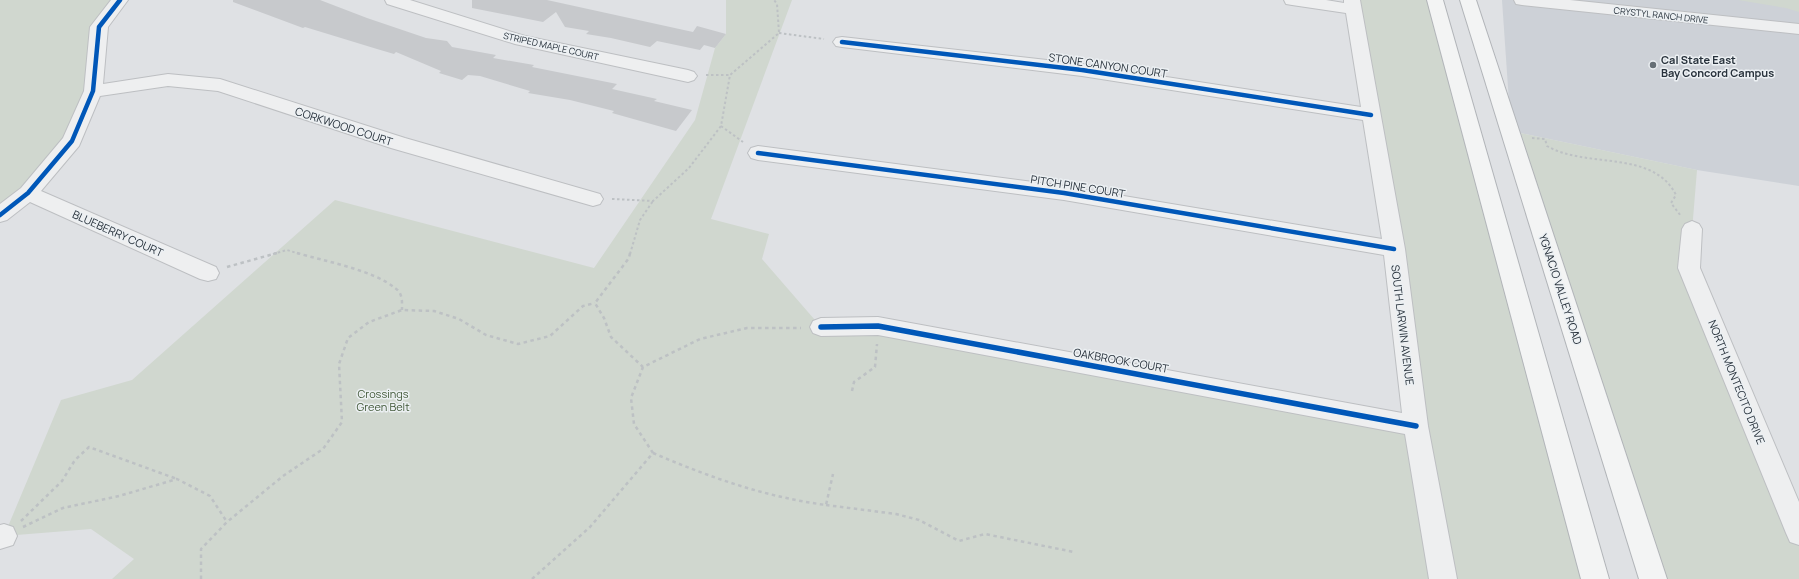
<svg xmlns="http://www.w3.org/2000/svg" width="1799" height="579" font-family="Manrope,sans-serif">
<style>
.built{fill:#cdd1d7}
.green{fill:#d0d7cf}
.building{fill:#c7c9cc}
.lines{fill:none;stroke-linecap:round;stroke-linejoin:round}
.minor-casing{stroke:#bdbfc2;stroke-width:2}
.tertiary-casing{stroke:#bdbfc2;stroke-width:2}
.trunk-casing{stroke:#b1b4b8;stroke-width:2}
.path-far1{stroke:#bdc1c4;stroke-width:2;stroke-dasharray:2.5 2.5;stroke-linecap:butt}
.path{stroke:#bdc1c4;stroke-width:2.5;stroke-dasharray:3.5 3.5;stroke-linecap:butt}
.minor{fill:#eeeff0;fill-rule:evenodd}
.tertiary{fill:#eeeff0;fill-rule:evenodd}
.trunk{fill:#f3f4f4;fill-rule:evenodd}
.cycleway-far1-casing{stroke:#ecf0f3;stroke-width:6}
.cycleway-casing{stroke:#ecf0f3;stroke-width:8}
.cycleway-far1{stroke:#0057b8;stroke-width:4.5}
.cycleway{stroke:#0057b8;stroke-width:5.5}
.poi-dot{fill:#676f76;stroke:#ecf0f3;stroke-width:1.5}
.labels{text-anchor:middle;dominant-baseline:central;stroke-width:3;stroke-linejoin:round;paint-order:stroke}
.far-street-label{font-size:9px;fill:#27313b;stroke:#ecf0f3}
.poi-label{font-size:11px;font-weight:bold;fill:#27313b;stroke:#ecf0f3;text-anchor:start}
.street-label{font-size:11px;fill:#27313b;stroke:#ecf0f3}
.park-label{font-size:11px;fill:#3f5636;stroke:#ecf0f3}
</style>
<rect width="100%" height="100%" fill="#dfe1e4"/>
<!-- built -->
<path class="built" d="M 1502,0 L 1799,0 L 1799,186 L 1697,170 L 1511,131 Z"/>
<!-- green -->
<g class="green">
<path d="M 0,0 L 120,0 L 99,27 L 72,141 L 0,215 Z"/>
<path d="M 726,0 L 792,0 L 711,219 L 769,234 L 762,259 L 821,327 L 878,326 L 1416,426 L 1352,0 L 1435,0 L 1595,579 L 112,579 L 134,559 L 91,529 L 4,536 L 61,400 L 132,380 L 335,200 L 594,268 L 695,120 L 715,48 L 726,34 Z"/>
<path d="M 1738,0 L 1799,0 L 1799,12 L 1786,8 Z"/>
<path d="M 1511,131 L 1697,170 L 1689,268 L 1799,533 L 1799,579 L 1653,579 Z"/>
</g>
<!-- building -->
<g class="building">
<path d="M 233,0 L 320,0 L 367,18 L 426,38 L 447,41 L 452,47 L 496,55 L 493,58 L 534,65 L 532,67 L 617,84 L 612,89 L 657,99 L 654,101 L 692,110 L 676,131 L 612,113 L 614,111 L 570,100 L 528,93 L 530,91 L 480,76 L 468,75 L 462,80 L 439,73 L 441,71 L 396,52 L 394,54 L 377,49 L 305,27 L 303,28 L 233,2 Z"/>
<path d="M 472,0 L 547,0 L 693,32 L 697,26 L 726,34 L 715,48 L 704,45 L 700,50 L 657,41 L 650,47 L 611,38 L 586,34 L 589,31 L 565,27 L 556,12 L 543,22 L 472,8 Z"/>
</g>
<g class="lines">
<!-- minor casing -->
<g class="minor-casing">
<g id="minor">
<path d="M 111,0 L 128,0 L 108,27 L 103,84 L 168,74 L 220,79 L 405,138 L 600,194 L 603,199 L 600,204 L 593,206 L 391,148 L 218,91 L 168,86 L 100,96 L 79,146 L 41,191 L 216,267 L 219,273 L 216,279 L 208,281 L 200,279 L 30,202 L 7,220 L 0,222 L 0,204 L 21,188 L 63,138 L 84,91 L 90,27 Z"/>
<path d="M 385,0 L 410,0 L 525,36 L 688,70 L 694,72 L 697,76 L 694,80 L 688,82 L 515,44 L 387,4 Z"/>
<path d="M 1284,0 L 1326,0 L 1344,3 L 1344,0 L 1360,0 L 1405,249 L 1428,426 L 1457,579 L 1429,579 L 1405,434 L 878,335 L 821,336 L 813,333 L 810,327 L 813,321 L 821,318 L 878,317 L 1402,413 L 1384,255 L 1064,200 L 758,160 L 751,158 L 748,153 L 751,148 L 758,146 L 1064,186 L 1382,239 L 1363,120 L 1082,76 L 842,47 L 836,46 L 833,42 L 836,38 L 842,37 L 1082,64 L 1361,107 L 1346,13 L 1292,5 L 1286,4 Z"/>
<path d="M 1692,221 L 1699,224 L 1702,229 L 1700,268 L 1799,502 L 1799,545 L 1790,542 L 1786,533 L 1678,268 L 1682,229 L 1685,224 Z"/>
<path d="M 4,524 L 13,527 L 17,536 L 13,545 L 0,549 L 0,525 Z"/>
</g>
</g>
<!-- tertiary casing -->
<g class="tertiary-casing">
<path id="tertiary" d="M 1514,0 L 1570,0 L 1799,24 L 1799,34 L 1522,5 L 1516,4 Z"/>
</g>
<!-- trunk casing -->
<g class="trunk-casing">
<g id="trunk">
<path d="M 1427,0 L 1443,0 L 1609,579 L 1581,579 Z"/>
<path d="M 1460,0 L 1476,0 L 1667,579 L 1639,579 Z"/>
</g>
</g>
<!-- path-far1 -->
<g class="path-far1">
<path d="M 779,33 L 824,39"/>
<path d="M 706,75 L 730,75"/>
<path d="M 721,126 L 743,142"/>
<path d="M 1532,138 L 1545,139 L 1547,146 C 1586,169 1653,149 1676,195 L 1671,203 L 1681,216"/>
<path d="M 612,199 L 653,201 L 689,168 L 721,126 L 730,75 L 779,33 L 777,4 L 774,0"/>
<path d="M 273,254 L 287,250 L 300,254"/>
<path d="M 630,254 L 640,220 L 653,201"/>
</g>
<!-- path -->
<g class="path">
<path d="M 297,253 C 324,261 373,270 395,288 C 403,293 402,302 402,310"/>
<path d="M 630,253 L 629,258 L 595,303 L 604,318 L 611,337 L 643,367"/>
<path d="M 227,267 L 277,253"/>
<path d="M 852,391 L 854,382 L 875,367 L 877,344"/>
<path d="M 653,453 C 709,477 765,497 826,505 L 833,474"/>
<path d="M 826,505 L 896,514 L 919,520 L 959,541 L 985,534 L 1074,552"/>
<path d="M 21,521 L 62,481 L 75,460 L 89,447 L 177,479"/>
<path d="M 23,527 L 63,508 L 119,496 L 177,479 L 210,496 L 227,522"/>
<path d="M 201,579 L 201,549 L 227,522 L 283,476 L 323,449 L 342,422 L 339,364 L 348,338 L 369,322 L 402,310 L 434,311 L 459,319 L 486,335 L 518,344 L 550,336 L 583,306 L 595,303"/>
<path d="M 532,579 L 590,527 L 653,453 L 634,424 L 631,398 L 643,367 L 700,339 L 747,328 L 801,328"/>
</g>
<!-- minor -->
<use href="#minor" class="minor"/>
<!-- tertiary -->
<use href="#tertiary" class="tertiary"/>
<!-- trunk -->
<use href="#trunk" class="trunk"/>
<!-- cycleway-far1 casing -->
<g class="cycleway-far1-casing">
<g id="cycleway-far1">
<path d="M 842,42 L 1082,70 L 1371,115"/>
<path d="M 758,153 L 1064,193 L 1394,249"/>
<path d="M 0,215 L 28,193 L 72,141 L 93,91 L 99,27 L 120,0"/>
</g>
</g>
<!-- cycleway casing -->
<g class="cycleway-casing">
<path id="cycleway" d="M 821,327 L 878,326 L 1416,426"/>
</g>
<!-- cycleway-far1 -->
<use href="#cycleway-far1" class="cycleway-far1"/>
<!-- cycleway -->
<use href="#cycleway" class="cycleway"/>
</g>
<!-- markers -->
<circle class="poi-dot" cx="1653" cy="65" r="4"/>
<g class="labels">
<!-- far-street labels -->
<g class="far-street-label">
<text transform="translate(1661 15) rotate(6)">CRYSTYL RANCH DRIVE</text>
<text transform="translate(551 46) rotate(13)">STRIPED MAPLE COURT</text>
</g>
<!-- poi labels -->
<g class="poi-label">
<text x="1661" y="59">Cal State East<tspan x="1661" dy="13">Bay Concord Campus</tspan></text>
</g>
<!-- street labels -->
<g class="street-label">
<text transform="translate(1108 65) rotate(8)">STONE CANYON COURT</text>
<text transform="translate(344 126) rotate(18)">CORKWOOD COURT</text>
<text transform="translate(1078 186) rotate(9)">PITCH PINE COURT</text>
<text transform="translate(118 233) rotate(24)">BLUEBERRY COURT</text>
<text transform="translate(1561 289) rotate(72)">YGNACIO VALLEY ROAD</text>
<text transform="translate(1403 325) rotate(83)">SOUTH LARWIN AVENUE</text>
<text transform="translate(1121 360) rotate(10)">OAKBROOK COURT</text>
<text transform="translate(1737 382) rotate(68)">NORTH MONTECITO DRIVE</text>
</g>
<!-- park labels -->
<g class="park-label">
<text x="383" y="393">Crossings<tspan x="383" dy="13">Green Belt</tspan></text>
</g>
</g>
</svg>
